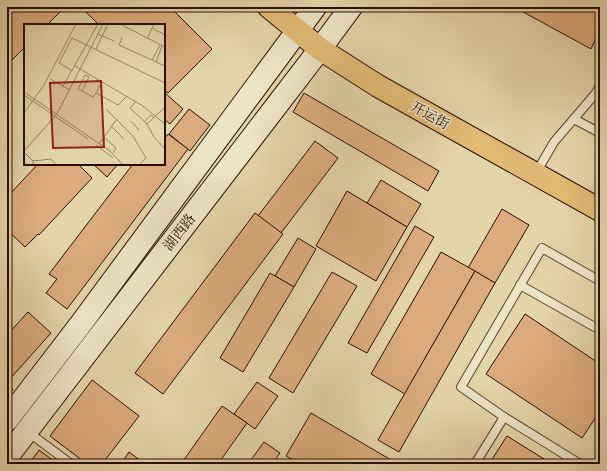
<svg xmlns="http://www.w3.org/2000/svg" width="607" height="471" font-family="'EB Garamond','Noto Serif SC',serif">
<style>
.building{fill:#dbab7d;stroke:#270e05}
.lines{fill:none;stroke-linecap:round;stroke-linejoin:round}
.lane-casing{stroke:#56402e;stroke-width:10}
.secondary-casing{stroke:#270e05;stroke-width:24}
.primary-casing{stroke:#270e05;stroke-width:24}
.lane{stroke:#ede3c7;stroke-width:8}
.secondary{stroke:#ede3c7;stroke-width:22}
.primary{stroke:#e2ba74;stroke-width:22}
.labels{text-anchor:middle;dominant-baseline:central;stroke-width:3;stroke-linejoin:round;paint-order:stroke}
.street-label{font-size:14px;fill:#270e05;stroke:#ede3c7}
.inset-road{fill:none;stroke:#988567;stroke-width:1}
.view{fill:#8f2418;fill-opacity:0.15;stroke:#8f2418;stroke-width:2}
.inset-edge{fill:none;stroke:#270e05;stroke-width:2}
</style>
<rect width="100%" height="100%" fill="#e4d4a9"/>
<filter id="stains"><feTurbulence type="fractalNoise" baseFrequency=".005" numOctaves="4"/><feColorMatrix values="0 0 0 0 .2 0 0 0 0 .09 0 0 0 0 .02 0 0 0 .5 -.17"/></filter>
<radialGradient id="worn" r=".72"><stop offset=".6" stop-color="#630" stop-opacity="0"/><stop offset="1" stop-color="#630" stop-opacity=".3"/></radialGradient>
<!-- building -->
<g class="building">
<path d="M 7,7 L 65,7 L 47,25 L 25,25 L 25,47 L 8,64 L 7,63 Z"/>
<path d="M 81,7 L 170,7 L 212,49 L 168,93 L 164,90 L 164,25 L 99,25 Z"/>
<path d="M 514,7 L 600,7 L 600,40 L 596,38 L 591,49 Z"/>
<path d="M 164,92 L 183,109 L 170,124 L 164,119 Z"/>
<path d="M 304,93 L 439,171 L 428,191 L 293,112 Z"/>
<path d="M 189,109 L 210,125 L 190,151 L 169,134 Z"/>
<path d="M 168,134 L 188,149 L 67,309 L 46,293 L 57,279 L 49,274 L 133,164 L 164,164 L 164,139 Z"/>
<path d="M 315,141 L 338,158 L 281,233 L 258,216 Z"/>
<path d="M 38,164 L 78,164 L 92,178 L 39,235 L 38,234 L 25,247 L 7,230 L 7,197 Z"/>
<path d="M 93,164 L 118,164 L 107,177 Z"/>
<path d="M 381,180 L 421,204 L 407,227 L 367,203 Z"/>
<path d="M 347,191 L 407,227 L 376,281 L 316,246 Z"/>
<path d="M 502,209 L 529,225 L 495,283 L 468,268 Z"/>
<path d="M 255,213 L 283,234 L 163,394 L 135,373 Z"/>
<path d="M 415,226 L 434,237 L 367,353 L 348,343 Z"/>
<path d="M 298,238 L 316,249 L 294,287 L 275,276 Z"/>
<path d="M 441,252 L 475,271 L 405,394 L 371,374 Z"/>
<path d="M 475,271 L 495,283 L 399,452 L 378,440 Z"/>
<path d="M 332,272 L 357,286 L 293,393 L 269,378 Z"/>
<path d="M 270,273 L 294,287 L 243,372 L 220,358 Z"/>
<path d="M 28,312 L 51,333 L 9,380 L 7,379 L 7,335 Z"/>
<path d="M 525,314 L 600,364 L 600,411 L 582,438 L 486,374 Z"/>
<path d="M 92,380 L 139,416 L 102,464 L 87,464 L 50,436 Z"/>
<path d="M 257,382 L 278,396 L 255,429 L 234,414 Z"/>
<path d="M 7,385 L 13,389 L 7,397 Z"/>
<path d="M 222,406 L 247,423 L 218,464 L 181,464 Z"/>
<path d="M 311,413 L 398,464 L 300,464 L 286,456 Z"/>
<path d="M 507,436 L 552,464 L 489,464 Z"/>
<path d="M 264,442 L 280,453 L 272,464 L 248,464 Z"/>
<path d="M 39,450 L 58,464 L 29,464 Z"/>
<path d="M 129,452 L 145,464 L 121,464 Z"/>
</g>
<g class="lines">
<!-- lane casing -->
<g class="lane-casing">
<g id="lane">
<path d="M 574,119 L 600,133"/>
<path d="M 536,173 L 554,142 L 596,93 L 600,86"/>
<path d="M 520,285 L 600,330"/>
<path d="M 504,417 L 580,464"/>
<path d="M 28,432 L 71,464"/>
<path d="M 475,464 L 504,417 L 461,387 L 542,248 L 600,281"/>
</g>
</g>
<!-- secondary casing -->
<g class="secondary-casing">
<g id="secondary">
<path d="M 7,420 L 80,325 L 315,7"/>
<path d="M 7,457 L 320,49 L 351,7"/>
</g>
</g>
<!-- primary casing -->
<g class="primary-casing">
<path id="primary" d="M 269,7 L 320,49 L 378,86 L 600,210"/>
</g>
<!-- lane -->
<use href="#lane" class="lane"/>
<!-- secondary -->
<use href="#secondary" class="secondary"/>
<!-- primary -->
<use href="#primary" class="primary"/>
</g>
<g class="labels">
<!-- street labels -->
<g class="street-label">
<text transform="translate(430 115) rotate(29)">开运街</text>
<text transform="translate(179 232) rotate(-52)">湖西路</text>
</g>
</g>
<!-- overview -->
<g transform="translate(24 24)">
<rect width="141" height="141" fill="#e4d4a9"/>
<path class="inset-road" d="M 96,0 L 141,23M 128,4 L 141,11M 74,10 L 90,17M 98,14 L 95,21 L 141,42M 123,15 L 130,0M 72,25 L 84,0M 128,36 L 136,21M 132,38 L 138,22M 51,42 L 119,82 L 141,100M 47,46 L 35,39 L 48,14 L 141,59M 26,55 L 46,66M 39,62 L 74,0M 58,67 L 65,53 L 61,51 L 54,65 L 58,67 L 69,73 L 72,69 L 94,81 L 103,72M 0,68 L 86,127 L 99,141M 72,69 L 78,57M 0,71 L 64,115M 112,77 L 106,84 L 123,100M 141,83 L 123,100 L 130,113 L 141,125M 82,85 L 109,112 L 122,134 L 115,141M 0,89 L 20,61 L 52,0M 107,97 L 115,106M 121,97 L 127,91 L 130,94M 87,102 L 100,115M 80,113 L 92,124 L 89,129M 75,120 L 93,95M 72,121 L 89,134M 0,127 L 33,90 L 79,0M 0,128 L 9,137 L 9,141M 9,137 L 27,135 L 32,141"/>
<path class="view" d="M 77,57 L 80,123 L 29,124 L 26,59 Z"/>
<rect width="141" height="141" class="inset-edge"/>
</g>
<!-- margin -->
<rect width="607" height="471" fill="none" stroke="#e4d4a9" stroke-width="24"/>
<rect x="8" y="8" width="591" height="455" fill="none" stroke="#270e05" stroke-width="2"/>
<rect x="12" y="12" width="583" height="447" fill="none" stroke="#270e05"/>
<rect width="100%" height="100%" filter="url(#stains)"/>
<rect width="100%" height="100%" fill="url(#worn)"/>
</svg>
